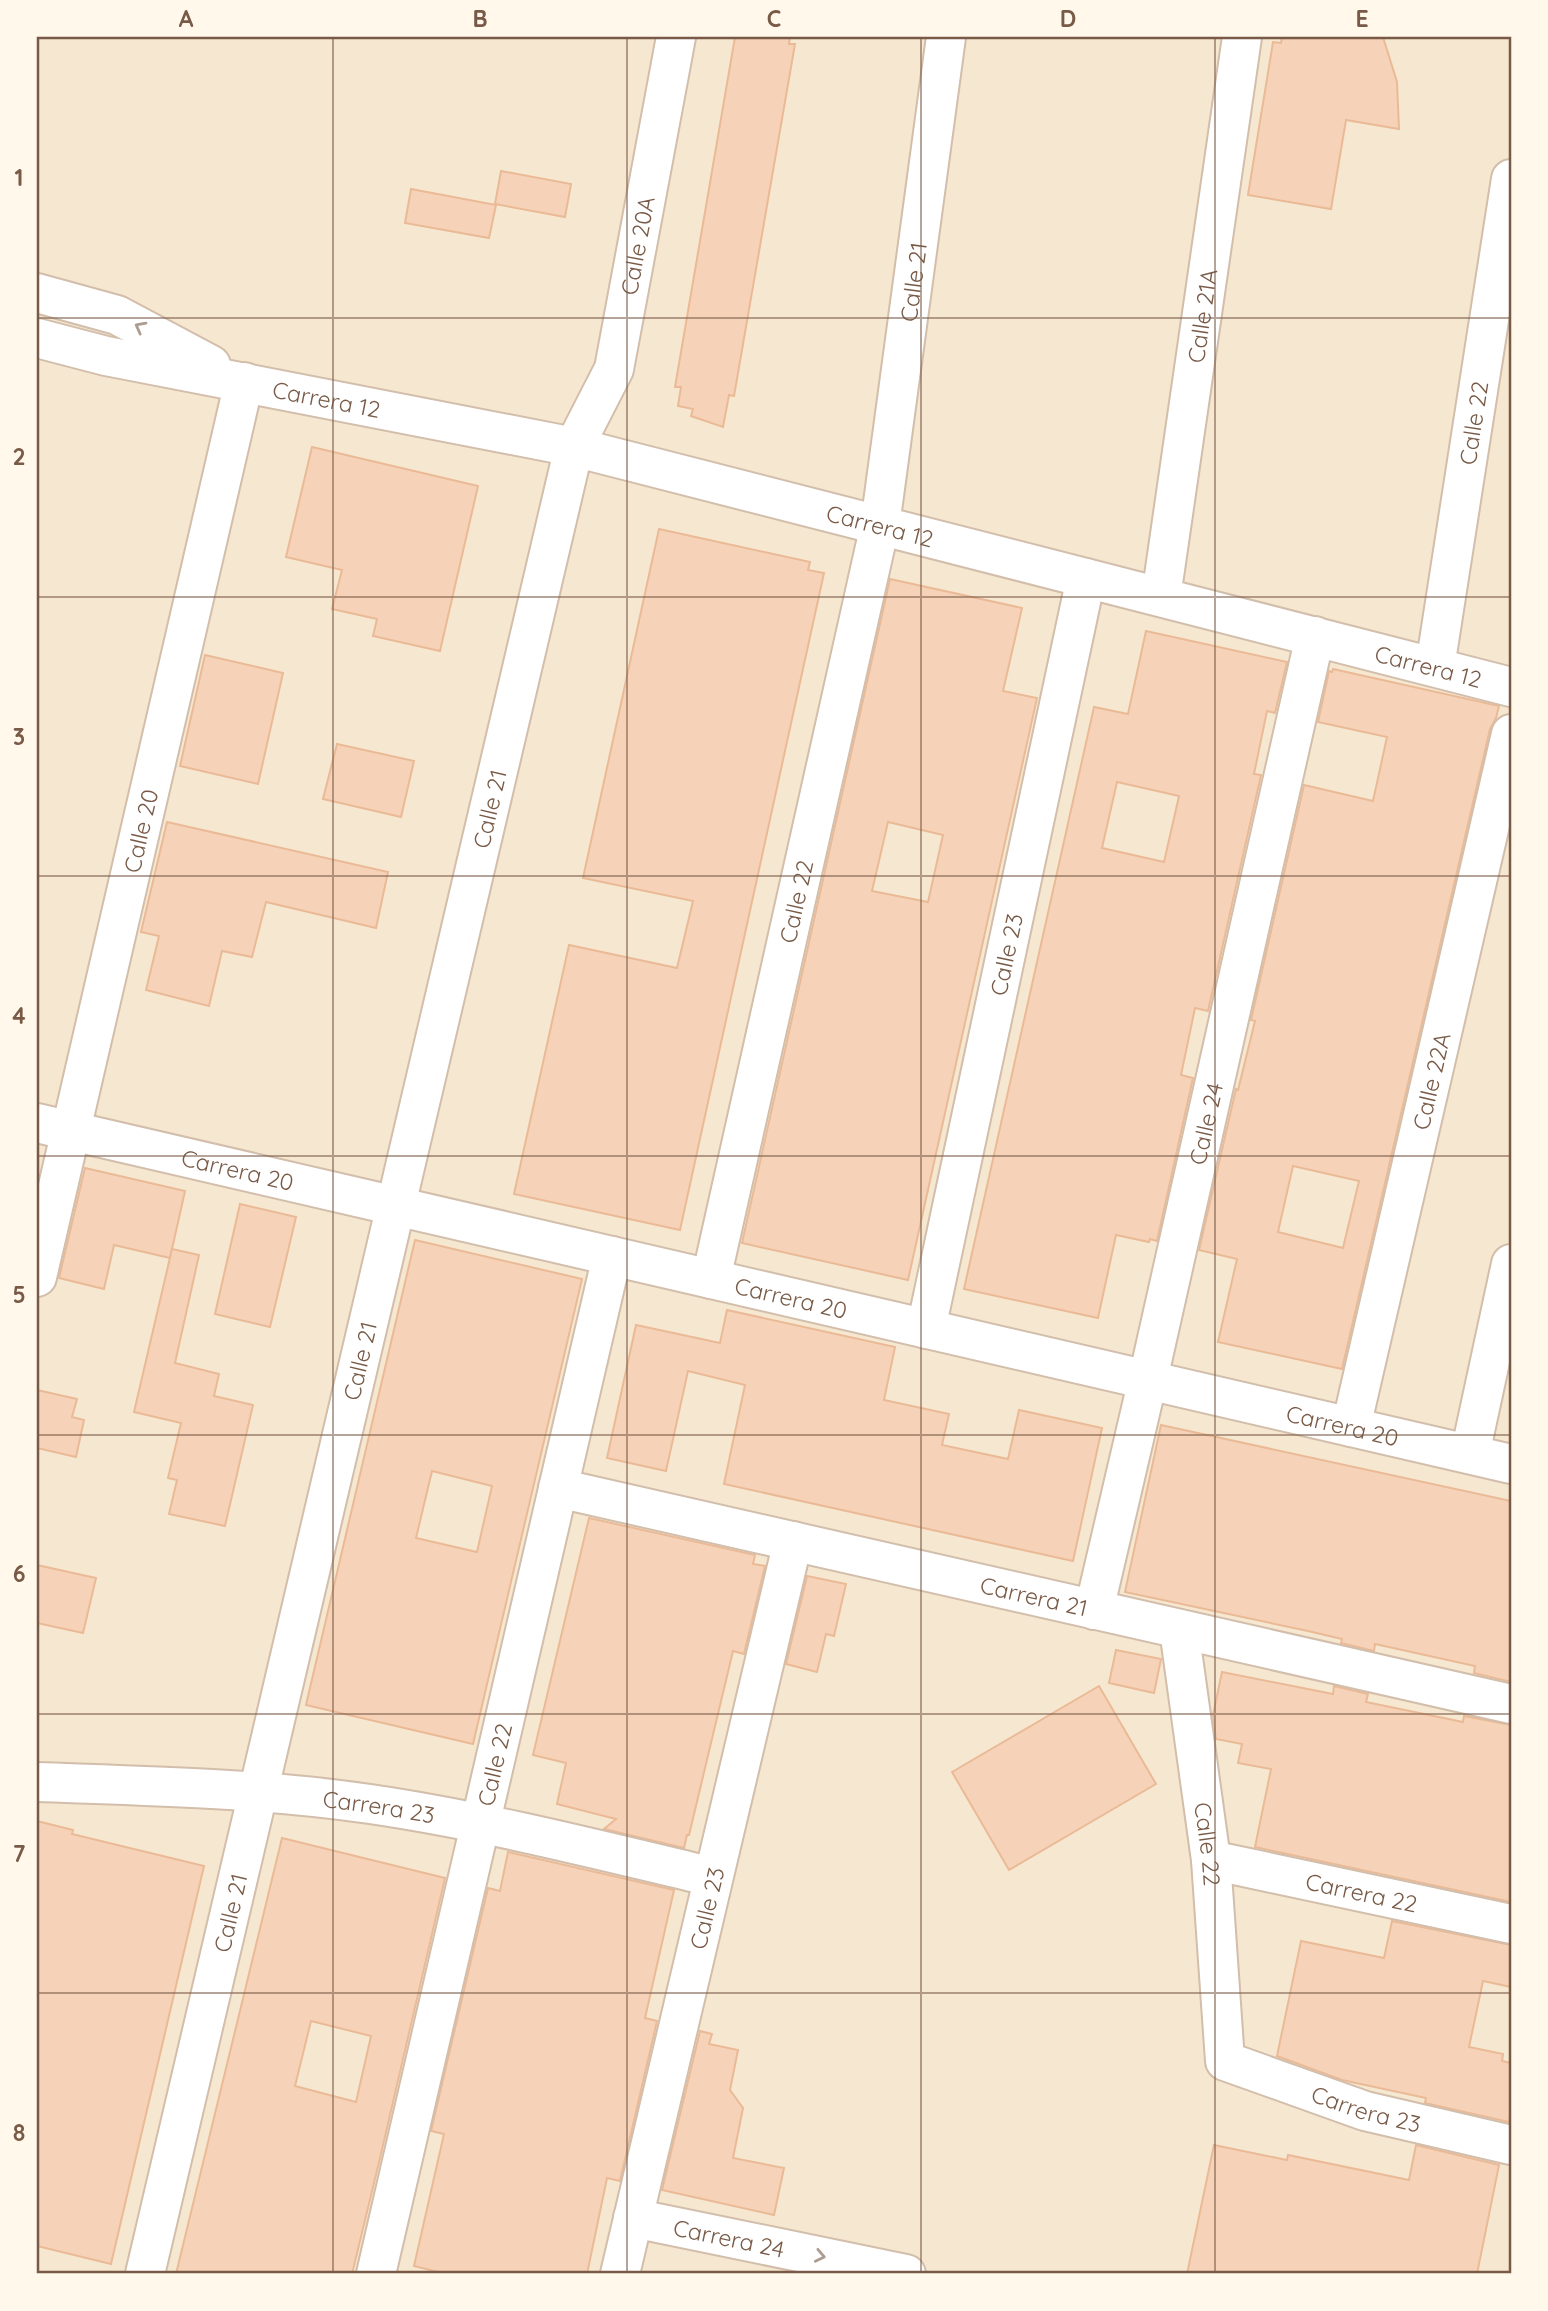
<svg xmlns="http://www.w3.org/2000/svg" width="1548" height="2311" font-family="Quicksand,sans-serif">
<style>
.residential{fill:#f6e7d0}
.building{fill:#f6d3b8;stroke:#eaba97;stroke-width:2;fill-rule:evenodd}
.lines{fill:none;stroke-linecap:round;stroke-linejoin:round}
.minor-casing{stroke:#d2beab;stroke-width:42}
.minor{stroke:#fff;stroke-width:38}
.oneway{stroke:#ae9c91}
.grid{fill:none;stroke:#785a47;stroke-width:2;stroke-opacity:0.55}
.labels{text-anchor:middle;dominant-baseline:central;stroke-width:7;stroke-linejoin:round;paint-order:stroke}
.street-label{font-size:23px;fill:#785a47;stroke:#fff8eb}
.neatline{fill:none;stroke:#785a47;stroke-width:2.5}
.grid-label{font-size:23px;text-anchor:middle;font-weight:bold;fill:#785a47}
</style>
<rect width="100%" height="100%" fill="#fef4e3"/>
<!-- residential -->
<rect class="residential" x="37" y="37" width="1474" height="2237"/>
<!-- building -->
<g class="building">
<path d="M 735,37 L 790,37 L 789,44 L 795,44 L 734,396 L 729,395 L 723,427 L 691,416 L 693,409 L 678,406 L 681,387 L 675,387 Z"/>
<path d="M 1282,37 L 1383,37 L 1397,82 L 1399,129 L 1346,120 L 1331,209 L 1248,195 L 1273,42 L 1281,43 Z"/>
<path d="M 501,171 L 571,184 L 565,217 L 495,204 Z"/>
<path d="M 411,189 L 496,205 L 489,238 L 405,223 Z"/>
<path d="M 312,447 L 478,486 L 440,651 L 373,636 L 377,619 L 332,609 L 342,570 L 286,557 Z"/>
<path d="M 659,529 L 810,562 L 808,570 L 824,573 L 680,1230 L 514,1194 L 569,945 L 677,968 L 693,901 L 583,878 Z"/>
<path d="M 890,579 L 1022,608 L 1003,691 L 1037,698 L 908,1280 L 742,1243 ZM 888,822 L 943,835 L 928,902 L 872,891 Z"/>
<path d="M 1146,631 L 1287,662 L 1275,713 L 1267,711 L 1254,774 L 1261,775 L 1208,1011 L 1195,1008 L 1181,1075 L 1193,1078 L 1157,1241 L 1150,1239 L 1149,1242 L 1116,1235 L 1098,1318 L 964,1289 L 1094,707 L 1128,714 ZM 1117,782 L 1179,796 L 1164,862 L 1102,848 Z"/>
<path d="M 205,655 L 283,673 L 258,784 L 180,766 Z"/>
<path d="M 1333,669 L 1499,706 L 1496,718 L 1490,729 L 1342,1369 L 1218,1342 L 1237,1259 L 1199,1250 L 1236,1089 L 1238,1090 L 1255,1021 L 1251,1020 L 1304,785 L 1373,801 L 1387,737 L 1318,722 L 1329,671 L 1332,672 ZM 1293,1166 L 1359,1181 L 1343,1248 L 1278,1232 Z"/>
<path d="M 337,744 L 414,761 L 401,817 L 323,799 Z"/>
<path d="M 167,822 L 388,872 L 376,928 L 266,902 L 252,957 L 222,951 L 209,1006 L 146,990 L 159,936 L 141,932 Z"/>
<path d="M 85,1168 L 185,1191 L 170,1258 L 114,1245 L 104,1289 L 59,1278 Z"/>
<path d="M 240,1204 L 296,1217 L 270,1327 L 215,1314 Z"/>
<path d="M 415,1240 L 582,1279 L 473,1744 L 306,1705 ZM 432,1471 L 492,1486 L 477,1552 L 416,1538 Z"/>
<path d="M 172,1249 L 199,1255 L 175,1363 L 219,1374 L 214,1396 L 253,1405 L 225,1526 L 169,1514 L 177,1480 L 168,1478 L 181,1423 L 134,1412 Z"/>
<path d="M 727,1310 L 895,1347 L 884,1400 L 949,1414 L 942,1445 L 1008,1459 L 1019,1410 L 1102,1428 L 1073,1561 L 724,1484 L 745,1385 L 688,1371 L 666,1471 L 607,1458 L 636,1325 L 720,1343 Z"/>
<path d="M 37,1390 L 77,1399 L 72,1417 L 84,1420 L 76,1457 L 37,1448 Z"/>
<path d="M 1161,1425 L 1511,1501 L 1511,1682 L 1474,1673 L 1475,1666 L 1375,1644 L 1374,1651 L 1341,1643 L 1342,1639 L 1308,1631 L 1125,1592 Z"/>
<path d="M 589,1518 L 755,1555 L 753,1564 L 765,1566 L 744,1654 L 733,1651 L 689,1835 L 687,1835 L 684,1848 L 604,1829 L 616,1819 L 557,1804 L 566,1763 L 533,1755 Z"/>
<path d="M 37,1565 L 96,1578 L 83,1633 L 37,1623 Z"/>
<path d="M 807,1576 L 846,1584 L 834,1636 L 826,1634 L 817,1672 L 786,1664 Z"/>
<path d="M 1116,1650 L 1161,1659 L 1154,1693 L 1109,1683 Z"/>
<path d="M 1222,1672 L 1333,1694 L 1334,1686 L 1368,1694 L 1366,1702 L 1463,1722 L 1464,1716 L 1511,1725 L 1511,1902 L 1255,1847 L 1271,1769 L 1238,1763 L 1242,1744 L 1216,1739 L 1213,1715 Z"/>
<path d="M 1099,1686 L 1156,1784 L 1009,1870 L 952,1772 Z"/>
<path d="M 37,1821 L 73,1830 L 72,1834 L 204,1866 L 111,2264 L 37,2246 Z"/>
<path d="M 282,1838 L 445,1878 L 380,2158 L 352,2274 L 176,2274 ZM 311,2021 L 371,2036 L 356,2102 L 295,2086 Z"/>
<path d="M 508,1852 L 674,1890 L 645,2018 L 657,2021 L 620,2181 L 607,2178 L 587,2274 L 446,2274 L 414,2266 L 444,2134 L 431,2131 L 488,1888 L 500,1891 Z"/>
<path d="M 1392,1921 L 1511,1945 L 1511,1987 L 1483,1981 L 1469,2047 L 1503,2054 L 1502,2061 L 1511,2063 L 1511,2112 L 1509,2122 L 1425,2103 L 1426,2098 L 1342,2080 L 1277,2056 L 1301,1941 L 1384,1958 Z"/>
<path d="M 700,2031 L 712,2034 L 709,2044 L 738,2050 L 730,2090 L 743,2108 L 733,2158 L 784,2168 L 774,2215 L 662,2190 Z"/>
<path d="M 1214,2145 L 1287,2160 L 1288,2155 L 1409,2180 L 1416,2145 L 1499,2165 L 1477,2274 L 1187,2274 Z"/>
</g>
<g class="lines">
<!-- minor casing -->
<g class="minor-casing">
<g id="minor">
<path d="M 37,293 L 117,315 L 211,365"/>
<path id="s1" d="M 37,338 L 106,356 L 574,447 L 1511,687"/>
<path id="s2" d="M 1161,597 L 1242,37"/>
<path id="s3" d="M 1435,667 L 1511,179"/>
<path id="s4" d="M 37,1123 L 1511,1464"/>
<path id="s5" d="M 37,1277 L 244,382"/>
<path id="s6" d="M 711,1279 L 880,525 L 946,37"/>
<path id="s7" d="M 926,1329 L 1086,578"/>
<path id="s8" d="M 1351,1427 L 1511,734"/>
<path d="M 1470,1454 L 1511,1264"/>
<path id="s9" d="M 558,1488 L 1511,1704"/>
<path id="s10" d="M 1094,1610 L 1148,1379 L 1315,636"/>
<path id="s11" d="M 1179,1629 L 1211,1860 L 1225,2061 L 1365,2111 L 1511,2145"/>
<path id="s12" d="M 37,1782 C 148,1786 260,1788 370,1804 C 486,1821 599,1850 713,1877"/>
<path id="s13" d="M 1211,1860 L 1511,1924"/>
<path id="s14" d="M 633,2218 L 906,2274"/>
<path id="s15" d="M 145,2274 L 574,447 L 614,369 L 676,37"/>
<path id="s16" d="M 376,2274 L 612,1256"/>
<path id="s17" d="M 620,2274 L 793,1541"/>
</g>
</g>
<!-- minor -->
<use href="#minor" class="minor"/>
</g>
<!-- one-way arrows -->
<defs><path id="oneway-chevron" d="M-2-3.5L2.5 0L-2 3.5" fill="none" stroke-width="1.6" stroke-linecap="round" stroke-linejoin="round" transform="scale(1.75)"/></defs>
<g class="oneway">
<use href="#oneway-chevron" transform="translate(140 327) rotate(-152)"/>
<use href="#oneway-chevron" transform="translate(820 2256) rotate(12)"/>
</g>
<!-- grid -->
<path class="grid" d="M 333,37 L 333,2274M 627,37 L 627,2274M 921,37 L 921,2274M 1215,37 L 1215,2274M 37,318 L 1511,318M 37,597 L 1511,597M 37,876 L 1511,876M 37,1156 L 1511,1156M 37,1435 L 1511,1435M 37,1714 L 1511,1714M 37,1993 L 1511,1993"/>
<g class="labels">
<!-- street labels -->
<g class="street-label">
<text stroke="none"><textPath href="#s15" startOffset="2090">Calle 20A</textPath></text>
<text stroke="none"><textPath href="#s6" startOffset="1018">Calle 21</textPath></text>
<text stroke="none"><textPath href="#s2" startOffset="284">Calle 21A</textPath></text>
<text stroke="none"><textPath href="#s1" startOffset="296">Carrera 12</textPath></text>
<text stroke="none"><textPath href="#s3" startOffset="247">Calle 22</textPath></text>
<text stroke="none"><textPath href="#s1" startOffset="864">Carrera 12</textPath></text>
<text stroke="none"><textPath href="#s1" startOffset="1430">Carrera 12</textPath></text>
<text stroke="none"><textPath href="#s15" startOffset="1505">Calle 21</textPath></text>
<text stroke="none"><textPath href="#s5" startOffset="458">Calle 20</textPath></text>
<text stroke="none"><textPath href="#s6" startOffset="387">Calle 22</textPath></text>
<text stroke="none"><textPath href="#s7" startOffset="383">Calle 23</textPath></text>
<text stroke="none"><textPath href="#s8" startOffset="355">Calle 22A</textPath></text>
<text stroke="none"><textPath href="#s10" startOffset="499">Calle 24</textPath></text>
<text stroke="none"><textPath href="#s4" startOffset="206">Carrera 20</textPath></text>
<text stroke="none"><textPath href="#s4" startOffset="774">Carrera 20</textPath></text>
<text stroke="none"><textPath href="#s15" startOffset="938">Calle 21</textPath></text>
<text stroke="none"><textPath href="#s4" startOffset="1340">Carrera 20</textPath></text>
<text stroke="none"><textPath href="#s9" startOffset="488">Carrera 21</textPath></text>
<text stroke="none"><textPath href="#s16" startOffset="523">Calle 22</textPath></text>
<text stroke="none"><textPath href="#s12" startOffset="343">Carrera 23</textPath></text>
<text stroke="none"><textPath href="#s11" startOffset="217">Calle 22</textPath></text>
<text stroke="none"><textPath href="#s13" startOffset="154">Carrera 22</textPath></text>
<text stroke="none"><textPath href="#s17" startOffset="376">Calle 23</textPath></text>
<text stroke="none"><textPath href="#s15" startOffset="371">Calle 21</textPath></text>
<text stroke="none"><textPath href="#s11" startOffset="584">Carrera 23</textPath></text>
<text stroke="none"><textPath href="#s14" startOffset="98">Carrera 24</textPath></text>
</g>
</g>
<!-- border -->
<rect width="1548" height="2311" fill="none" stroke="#fff8eb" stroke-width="77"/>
<rect x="38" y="38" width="1472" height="2234" class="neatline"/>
<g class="grid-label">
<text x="186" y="27">A</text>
<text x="480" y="27">B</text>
<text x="774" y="27">C</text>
<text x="1068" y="27">D</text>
<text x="1362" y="27">E</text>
<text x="19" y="186">1</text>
<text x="19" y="465">2</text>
<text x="19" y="745">3</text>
<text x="19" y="1024">4</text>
<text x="19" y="1303">5</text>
<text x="19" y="1582">6</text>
<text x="19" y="1862">7</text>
<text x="19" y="2141">8</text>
</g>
</svg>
